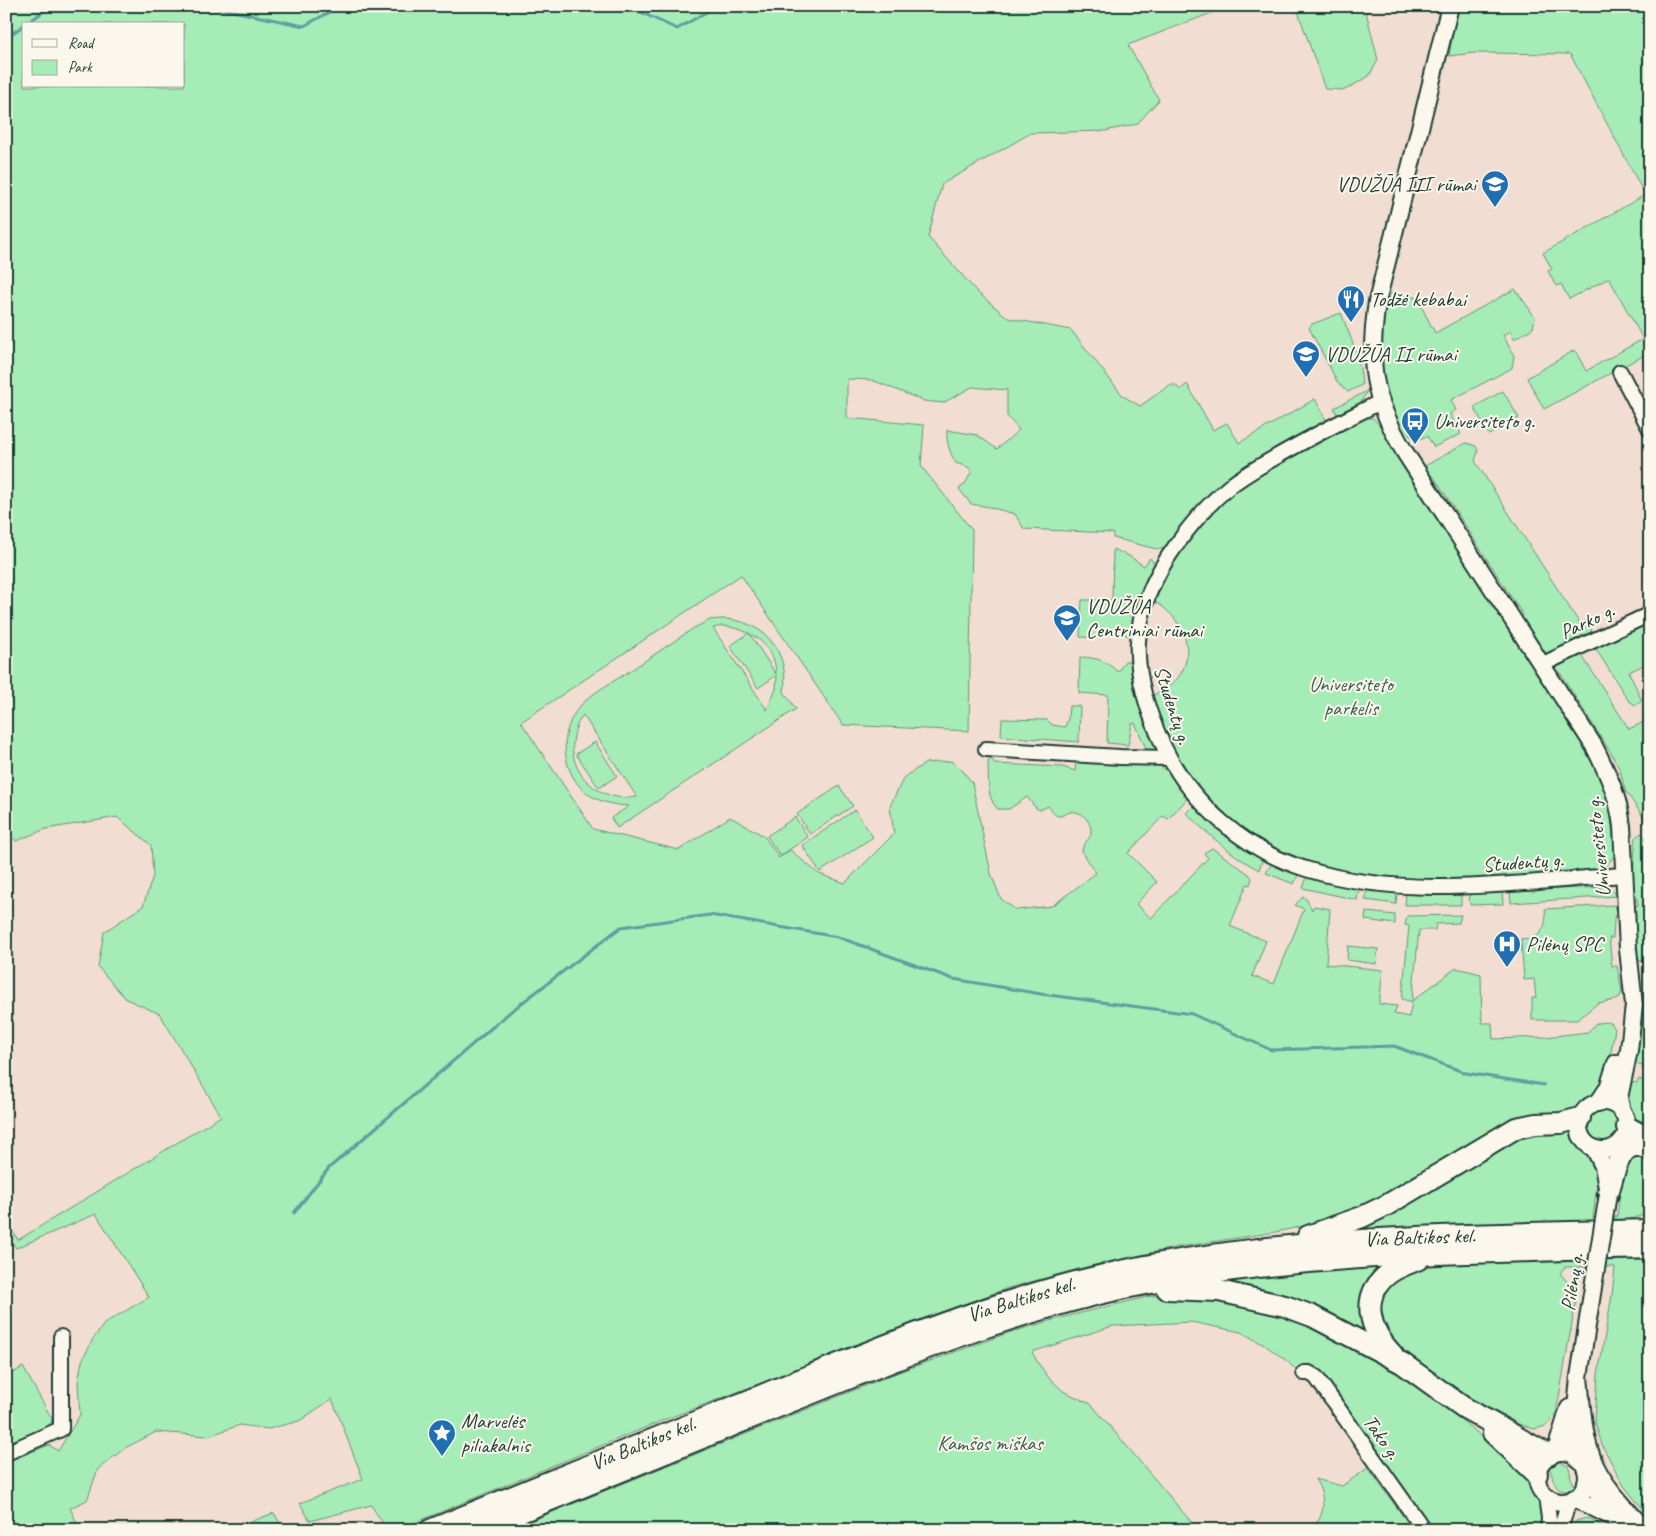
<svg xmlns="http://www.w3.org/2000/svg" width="1656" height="1536" font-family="Caveat,sans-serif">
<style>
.green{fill:#a6ecb7;stroke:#629476;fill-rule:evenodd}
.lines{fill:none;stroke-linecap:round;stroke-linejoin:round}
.stream{stroke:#619d9f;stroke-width:3}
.minor-casing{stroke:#1f3d34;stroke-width:18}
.major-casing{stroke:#1f3d34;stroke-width:20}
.highway-casing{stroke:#1f3d34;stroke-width:24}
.minor{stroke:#fbf7ec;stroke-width:14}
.major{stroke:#fbf7ec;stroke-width:16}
.highway{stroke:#fbf7ec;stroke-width:20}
.major-bridge-casing{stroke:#1f3d34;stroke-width:20;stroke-linecap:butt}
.major-bridge{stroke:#fbf7ec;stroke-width:16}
.labels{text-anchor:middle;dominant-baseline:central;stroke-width:4;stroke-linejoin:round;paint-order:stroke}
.poi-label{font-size:21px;fill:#1f3d34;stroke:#fbf7ec;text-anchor:start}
.street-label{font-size:21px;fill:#1f3d34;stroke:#fbf7ec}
.park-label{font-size:21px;fill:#3a604e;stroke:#fbf7ec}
</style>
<rect width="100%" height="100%" fill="#f1ddd2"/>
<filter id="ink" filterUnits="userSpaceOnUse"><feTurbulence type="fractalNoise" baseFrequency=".02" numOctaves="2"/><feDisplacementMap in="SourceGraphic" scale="10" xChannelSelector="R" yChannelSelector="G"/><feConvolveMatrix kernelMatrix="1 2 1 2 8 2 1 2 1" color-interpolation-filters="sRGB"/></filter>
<g filter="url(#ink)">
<!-- green -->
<g class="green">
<path d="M 6,6 L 1230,6 L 1128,45 L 1159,100 L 1137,124 L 1105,131 L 1031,133 L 942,184 L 928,237 L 977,292 L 1008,318 L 1071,330 L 1123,396 L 1140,406 L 1170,385 L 1176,385 L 1180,390 L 1187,384 L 1213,430 L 1227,423 L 1239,443 L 1315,399 L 1327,422 C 1284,445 1236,466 1202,503 C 1196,509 1165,548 1162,549 C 1158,551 1121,539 1113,538 L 1113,533 L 1024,529 L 1015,514 L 989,507 L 971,504 L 959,489 L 965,484 L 972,471 L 968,467 L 956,463 C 950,454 946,441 947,430 L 977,435 L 997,449 L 1019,430 L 1007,416 L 1007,390 L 972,387 L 943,403 L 924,401 L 872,380 L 847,379 L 847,418 L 924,425 L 921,466 L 972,530 L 969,731 L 843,725 L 741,575 L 521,722 L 593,829 L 679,850 L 730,817 L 764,836 L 779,858 L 790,850 L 819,874 L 845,883 L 894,834 L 890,806 L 904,777 L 926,763 L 951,761 L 963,771 L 972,783 L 991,874 L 1001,899 L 1016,910 L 1052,906 L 1096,873 L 1082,851 C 1083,842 1092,839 1091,830 C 1090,820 1081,810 1070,812 C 1066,813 1063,816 1059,816 C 1054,816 1051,809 1048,806 L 1040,810 L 1036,808 L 1027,797 L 1009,809 L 998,809 C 986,798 989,779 988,763 L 989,760 L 992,759 L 995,764 L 1063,767 L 1075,771 L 1076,762 L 1157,764 L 1170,773 L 1188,796 L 1187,799 L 1168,819 L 1163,816 L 1128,853 L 1157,882 L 1136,904 L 1151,918 L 1208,858 L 1204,853 L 1212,848 L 1249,874 L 1252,878 L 1250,885 L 1247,884 L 1230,926 L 1266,941 L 1252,976 L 1274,984 L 1304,909 L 1295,905 L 1303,897 L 1307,900 L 1312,910 L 1314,906 L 1330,909 L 1326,964 L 1383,970 L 1379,1004 L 1397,1006 L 1394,1014 L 1409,1017 L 1412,1002 L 1402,999 L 1409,926 L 1405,925 L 1407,916 L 1461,915 L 1459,923 L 1436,924 L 1435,930 L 1419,930 L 1412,1001 L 1456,968 L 1481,974 L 1482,1023 L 1492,1023 L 1493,1039 L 1546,1037 L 1588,1032 C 1595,1023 1600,1021 1611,1023 L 1615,1029 L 1610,1057 L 1601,1086 L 1596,1096 L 1571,1116 L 1525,1118 L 1382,1198 L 1336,1219 L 1276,1232 L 1178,1247 L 1090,1266 L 1008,1288 L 909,1324 L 769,1380 L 661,1421 L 402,1528 L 387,1530 L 371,1505 L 310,1521 L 300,1503 L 363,1479 L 332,1399 L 299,1421 L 268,1429 L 240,1425 L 208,1436 L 156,1432 L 125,1448 L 98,1469 L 87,1500 L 70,1508 L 80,1530 L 6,1530 L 6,1462 L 49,1445 L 58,1451 L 80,1415 L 78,1382 L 82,1361 L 93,1339 L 105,1323 L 149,1297 L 96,1214 L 16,1248 L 6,1234 L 6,1220 L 18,1240 L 221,1116 L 160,1014 L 126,999 L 98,967 L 104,932 L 143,906 L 153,876 L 151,845 L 117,817 L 46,829 L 16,841 L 6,828 ZM 24,24 L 184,24 L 184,86 L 24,86 Z"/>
<path d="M 1296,6 L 1375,6 L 1366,12 L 1378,60 L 1369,76 L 1345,90 L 1325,89 Z"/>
<path d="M 1458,6 L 1650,6 L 1650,352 L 1544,409 L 1527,378 L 1575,350 L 1586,371 L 1643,339 L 1609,278 L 1569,299 L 1561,284 L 1556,286 L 1548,271 L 1552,269 L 1543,253 L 1645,195 L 1570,54 L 1473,53 L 1449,56 Z"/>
<path d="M 1515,289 L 1535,317 L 1533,328 L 1514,339 L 1511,331 L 1503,335 L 1514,356 L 1512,368 L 1451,400 L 1456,410 L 1450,414 L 1461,434 L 1434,447 L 1427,436 L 1419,439 C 1416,438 1411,437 1409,435 C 1376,411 1373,328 1387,294 L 1393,293 L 1417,298 L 1435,333 Z"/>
<path d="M 1341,313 C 1350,336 1361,360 1362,385 L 1348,392 L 1338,383 L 1309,328 L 1312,324 Z"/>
<path d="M 1367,391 L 1361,402 L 1338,416 L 1334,408 Z"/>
<path d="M 1503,391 L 1519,418 L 1489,435 L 1474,407 Z"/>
<path d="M 1364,418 L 1373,418 L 1380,426 L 1505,625 L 1591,756 L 1609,800 L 1615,855 L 1606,866 L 1597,871 C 1584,872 1571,872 1559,873 C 1508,877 1457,883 1407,880 C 1310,873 1220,839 1173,749 C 1164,732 1158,714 1151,696 C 1162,691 1173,685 1180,675 C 1197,649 1180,615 1155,602 L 1173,559 L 1200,525 L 1231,494 L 1269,469 Z"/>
<path d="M 1466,443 L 1476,446 L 1478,451 L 1475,461 L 1582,627 L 1586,626 L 1592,630 L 1591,634 L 1547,656 L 1542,653 L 1520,617 L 1523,615 L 1434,477 L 1431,479 L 1425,466 Z"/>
<path d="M 1113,549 L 1129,556 L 1144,566 L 1150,558 L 1155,564 L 1136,613 L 1132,634 L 1128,636 L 1124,634 L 1119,626 C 1106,636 1096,638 1080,637 L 1082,600 L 1112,600 Z"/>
<path d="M 721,619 C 762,619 790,650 784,692 L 796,709 L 617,828 L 611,818 L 629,806 C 605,805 583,797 572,775 C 560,752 564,721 583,703 C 596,690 615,681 630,671 C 652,656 673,642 694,628 L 710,620 ZM 722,626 C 748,628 776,644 776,674 L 749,633 L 730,646 L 758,688 L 777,675 L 776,689 L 767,710 L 713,628 ZM 583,715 L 637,797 C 601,804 565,773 574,736 C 575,729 578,721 583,715 Z"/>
<path d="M 1650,619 L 1650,662 L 1629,672 L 1642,701 L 1635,705 L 1628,700 L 1596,649 L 1598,644 Z"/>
<path d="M 1579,651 L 1629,729 L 1650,719 L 1650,827 L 1625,790 L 1620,770 L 1611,753 L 1557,668 L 1557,663 Z"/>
<path d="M 1080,657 C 1099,658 1104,660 1118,672 L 1125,661 L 1130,661 C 1135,671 1134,683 1136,693 C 1141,712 1149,729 1156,747 L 1154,752 L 1148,753 L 1135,723 L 1132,724 L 1128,745 L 1107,743 L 1108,695 L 1079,693 Z"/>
<path d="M 1069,706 L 1080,706 L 1079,742 L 1001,736 L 1002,719 L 1047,720 L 1052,725 L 1065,727 L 1068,719 Z"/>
<path d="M 595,742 L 617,776 L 599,788 L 576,754 Z"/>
<path d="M 839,786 L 853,806 L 810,834 L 797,814 Z"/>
<path d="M 1193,806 L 1229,836 L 1263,858 L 1259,870 C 1231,855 1209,835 1186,813 Z"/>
<path d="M 855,810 L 873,837 L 820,872 L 802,845 Z"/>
<path d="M 795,817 L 808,837 L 780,856 L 767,836 Z"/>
<path d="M 1641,833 L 1650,844 L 1650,1067 L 1642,1069 L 1643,1066 L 1635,1064 L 1645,996 L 1646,961 L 1638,961 L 1633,938 L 1632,907 L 1638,905 L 1636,894 L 1632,894 L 1635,845 L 1636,837 Z"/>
<path d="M 1272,863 L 1299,873 L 1294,884 L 1266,873 Z"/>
<path d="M 1307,877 L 1331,884 L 1359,888 L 1357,900 L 1303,888 Z"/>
<path d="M 1605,887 L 1612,889 L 1617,896 L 1511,903 L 1510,891 Z"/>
<path d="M 1367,890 L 1397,892 L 1396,904 L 1365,900 Z"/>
<path d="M 1502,891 L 1503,904 L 1470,905 L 1469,895 Z"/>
<path d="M 1406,894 L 1461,895 L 1461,905 L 1405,905 Z"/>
<path d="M 1615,905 L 1613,938 L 1609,938 L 1612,966 L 1617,966 L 1622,992 L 1619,998 L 1616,1000 L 1598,1003 L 1577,1020 L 1532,1020 L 1532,998 L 1536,998 L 1534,979 L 1524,980 L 1521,939 C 1525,938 1530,939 1533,938 C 1545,933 1547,920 1545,909 Z"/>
<path d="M 1366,912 L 1395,915 L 1395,924 L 1365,920 Z"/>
<path d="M 1348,946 L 1378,949 L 1376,964 L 1347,960 Z"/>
<path d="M 1639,1079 L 1650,1083 L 1644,1123 L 1650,1126 L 1650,1136 L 1637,1121 L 1627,1100 L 1631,1082 L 1637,1083 Z"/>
<circle cx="1603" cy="1126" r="17"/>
<path d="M 1563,1130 L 1572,1132 L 1583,1147 L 1597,1163 L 1598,1175 L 1593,1218 L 1617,1217 L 1620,1191 L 1628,1161 L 1639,1154 L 1650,1156 L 1649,1212 L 1635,1218 L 1616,1222 L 1340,1231 L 1519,1133 Z"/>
<path d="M 1650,1260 L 1650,1514 L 1643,1509 L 1624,1486 L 1602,1445 L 1595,1422 L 1598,1374 L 1612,1295 L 1615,1267 L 1565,1267 L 1560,1273 L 1577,1294 L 1556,1414 L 1546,1426 L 1534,1429 L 1519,1424 L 1471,1398 L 1411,1362 L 1197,1283 L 1267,1273 L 1390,1265 Z"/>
<path d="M 1185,1294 L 1279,1310 L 1379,1359 L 1454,1414 L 1523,1470 L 1529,1477 L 1536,1497 L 1546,1510 L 1543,1530 L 1430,1530 L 1310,1369 L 1303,1366 L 1297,1371 L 1287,1361 L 1266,1346 L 1241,1332 L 1191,1322 L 1113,1326 L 1032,1352 L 1038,1363 L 1048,1377 L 1063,1391 L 1091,1404 L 1198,1530 L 508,1530 L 899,1372 L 1008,1333 L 1060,1318 L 1151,1296 Z"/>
<path d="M 23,1367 L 52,1419 L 51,1424 L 6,1445 L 6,1377 Z"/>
<path d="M 1559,1461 L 1569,1467 L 1571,1478 L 1575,1486 C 1553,1500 1555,1478 1548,1466 L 1552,1463 Z"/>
<path d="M 1368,1468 L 1413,1530 L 1309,1530 C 1327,1518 1326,1496 1315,1479 L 1342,1486 Z"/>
<path d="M 274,1513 L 284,1530 L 228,1530 Z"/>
<path d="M 1586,1518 L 1591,1519 L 1609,1530 L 1572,1530 L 1576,1521 Z"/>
</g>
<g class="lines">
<!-- stream -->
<g class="stream">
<path d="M 209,6 L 304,26 L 335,9 L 361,6"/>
<path d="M 627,6 L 677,29 L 717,6"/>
<path d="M 26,24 L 51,6"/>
<path d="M 6,38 L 24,25"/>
<path d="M 294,1213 L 329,1168 L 510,1012 L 621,927 L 710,915 L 838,937 L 953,979 L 1041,994 L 1192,1014 L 1271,1050 L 1394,1046 L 1466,1073 L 1544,1085"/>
<path d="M 1381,1530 L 1391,1523"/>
</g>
<!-- minor casing -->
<g class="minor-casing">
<g id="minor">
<path d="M 1620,372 L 1650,429"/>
<path d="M 1380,402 C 1345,420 1310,437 1276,457 C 1260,466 1244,475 1230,486 C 1209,503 1192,523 1177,544 C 1126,614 1128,671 1164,747 C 1191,804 1246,851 1306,869 C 1408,901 1520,882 1624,875"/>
<path d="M 1541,665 L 1650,614"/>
<path d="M 986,749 L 1120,757 L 1169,758"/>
<path d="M 1304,1373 L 1309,1373 L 1316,1377 L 1424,1530"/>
<path d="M 6,1453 L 61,1429 L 61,1337"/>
<path d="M 1546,1496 L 1549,1518 L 1548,1530"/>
<path d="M 1560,1530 L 1566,1510 L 1574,1498"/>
</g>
</g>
<!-- major casing -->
<g class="major-casing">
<g id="major">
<path d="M 1450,6 L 1377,302 C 1368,364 1372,396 1404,451 L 1594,746 C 1608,774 1618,795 1622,826 L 1628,949 L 1634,1005 L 1629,1050 L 1619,1098 L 1622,1112"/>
<circle cx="1603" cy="1126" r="24"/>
<path d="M 1598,1103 L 1608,1088 L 1616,1063"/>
<path d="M 1594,1148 L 1603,1166 L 1608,1193"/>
<path d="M 1579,1377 C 1582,1407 1583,1438 1595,1465 C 1607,1490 1627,1509 1645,1530"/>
<circle cx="1562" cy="1477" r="25"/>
<path d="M 1555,1453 L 1569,1408"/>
<path d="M 1577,1458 L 1573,1441 L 1579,1377 L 1591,1300"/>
<path d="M 1586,1482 L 1619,1511"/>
<path d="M 1574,1498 L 1638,1530"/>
</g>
</g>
<!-- highway casing -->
<g class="highway-casing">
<g id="highway">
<path d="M 1627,1127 L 1650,1139"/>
<path d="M 1608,1194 C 1614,1174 1620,1133 1650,1150"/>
<path d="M 1308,1236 L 1362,1217 L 1387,1205 L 1516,1128 L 1536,1124 L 1561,1123 L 1580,1118"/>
<path d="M 1167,1289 L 1219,1291 L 1285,1306 L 1312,1316 L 1402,1363 L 1463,1407 L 1549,1455"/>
<path d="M 1393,1355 C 1369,1330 1358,1295 1391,1272 C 1400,1266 1410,1263 1419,1259"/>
<path d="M 1493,1433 L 1537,1474"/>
<path d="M 430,1530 C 542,1484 655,1439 767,1393 C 877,1348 988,1302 1104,1275 C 1283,1234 1467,1235 1650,1230"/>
<path d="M 477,1530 C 578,1489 678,1448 778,1407 C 891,1361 1005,1314 1125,1288 C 1298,1252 1475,1253 1650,1248"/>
</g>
</g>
<!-- minor -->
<use href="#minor" class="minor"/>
<!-- major -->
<use href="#major" class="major"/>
<!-- highway -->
<use href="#highway" class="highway"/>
<!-- major-bridge casing -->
<g class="major-bridge-casing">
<path id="major-bridge" d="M 1591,1300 L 1608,1194"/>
</g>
<!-- major-bridge -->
<use href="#major-bridge" class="major-bridge"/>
</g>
</g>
<!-- icons -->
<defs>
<g id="university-pin" transform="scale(1.4375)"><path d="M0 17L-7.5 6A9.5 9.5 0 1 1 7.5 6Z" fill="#1f6fb2" stroke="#fbf7ec"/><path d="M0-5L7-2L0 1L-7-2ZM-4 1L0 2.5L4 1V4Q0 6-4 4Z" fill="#fff"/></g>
<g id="restaurant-pin" transform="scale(1.4375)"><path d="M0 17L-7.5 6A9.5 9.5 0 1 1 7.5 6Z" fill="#1f6fb2" stroke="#fbf7ec"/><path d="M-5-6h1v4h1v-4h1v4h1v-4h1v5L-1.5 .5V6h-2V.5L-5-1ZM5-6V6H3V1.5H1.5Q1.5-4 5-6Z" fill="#fff"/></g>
<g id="bus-pin" transform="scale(1.4375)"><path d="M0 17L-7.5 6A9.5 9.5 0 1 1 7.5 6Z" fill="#1f6fb2" stroke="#fbf7ec"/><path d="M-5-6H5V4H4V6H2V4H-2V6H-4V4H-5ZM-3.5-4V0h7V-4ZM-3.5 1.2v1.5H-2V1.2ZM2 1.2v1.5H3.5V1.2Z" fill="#fff"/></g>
<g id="hospital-pin" transform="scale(1.4375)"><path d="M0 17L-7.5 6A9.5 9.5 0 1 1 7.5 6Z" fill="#1f6fb2" stroke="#fbf7ec"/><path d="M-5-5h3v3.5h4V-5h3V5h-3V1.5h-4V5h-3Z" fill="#fff"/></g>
<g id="sight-pin" transform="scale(1.4375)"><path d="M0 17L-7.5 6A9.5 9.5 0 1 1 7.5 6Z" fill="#1f6fb2" stroke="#fbf7ec"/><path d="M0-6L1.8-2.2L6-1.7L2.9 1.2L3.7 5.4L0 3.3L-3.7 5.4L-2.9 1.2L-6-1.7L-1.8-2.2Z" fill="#fff"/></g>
</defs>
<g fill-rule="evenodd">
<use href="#university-pin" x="1495" y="184"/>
<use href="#restaurant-pin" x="1351" y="299"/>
<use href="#university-pin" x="1306" y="354"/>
<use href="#bus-pin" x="1415" y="421"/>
<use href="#university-pin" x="1067" y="618"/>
<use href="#hospital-pin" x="1507" y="944"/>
<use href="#sight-pin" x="442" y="1433"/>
</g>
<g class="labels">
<!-- poi labels -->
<g class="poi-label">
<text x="1476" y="184" text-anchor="end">VDUŽŪA III rūmai</text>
<text x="1370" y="299">Todžė kebabai</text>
<text x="1325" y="354">VDUŽŪA II rūmai</text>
<text x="1434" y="421">Universiteto g.</text>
<text x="1086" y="606">VDUŽŪA<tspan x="1086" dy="24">Centriniai rūmai</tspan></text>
<text x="1526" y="944">Pilėnų SPC</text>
<text x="461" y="1421">Marvelės<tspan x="461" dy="24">piliakalnis</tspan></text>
</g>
<!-- street labels -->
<g class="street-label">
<text transform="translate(1587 621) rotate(-25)">Parko g.</text>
<text transform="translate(1173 705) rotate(72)">Studentų g.</text>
<text transform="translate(1598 847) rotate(-96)">Universiteto g.</text>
<text transform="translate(1523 862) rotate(-4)">Studentų g.</text>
<text transform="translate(1420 1237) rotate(-2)">Via Baltikos kel.</text>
<text transform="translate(1572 1282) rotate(-81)">Pilėnų g.</text>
<text transform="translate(1021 1299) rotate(-17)">Via Baltikos kel.</text>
<text transform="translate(1382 1437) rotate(55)">Tako g.</text>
<text transform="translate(643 1443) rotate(-22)">Via Baltikos kel.</text>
</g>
<!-- park labels -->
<g class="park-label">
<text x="1351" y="684">Universiteto<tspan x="1351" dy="24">parkelis</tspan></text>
<text x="990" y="1443">Kamšos miškas</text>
</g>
</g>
<!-- margin -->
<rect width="1656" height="1536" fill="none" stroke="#fbf7ec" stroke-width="25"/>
<rect x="12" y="12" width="1631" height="1511" fill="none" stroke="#1f3d34" stroke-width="2" filter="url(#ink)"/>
<!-- legend -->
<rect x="22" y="22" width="162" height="65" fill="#fbf7ec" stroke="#a3ada2"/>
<rect x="32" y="39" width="25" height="8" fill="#fbf7ec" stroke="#a3ada2"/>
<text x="68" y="48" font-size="15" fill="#1f3d34">Road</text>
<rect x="32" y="60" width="25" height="15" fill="#a6ecb7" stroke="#a3ada2"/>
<text x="68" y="72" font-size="15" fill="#1f3d34">Park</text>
</svg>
